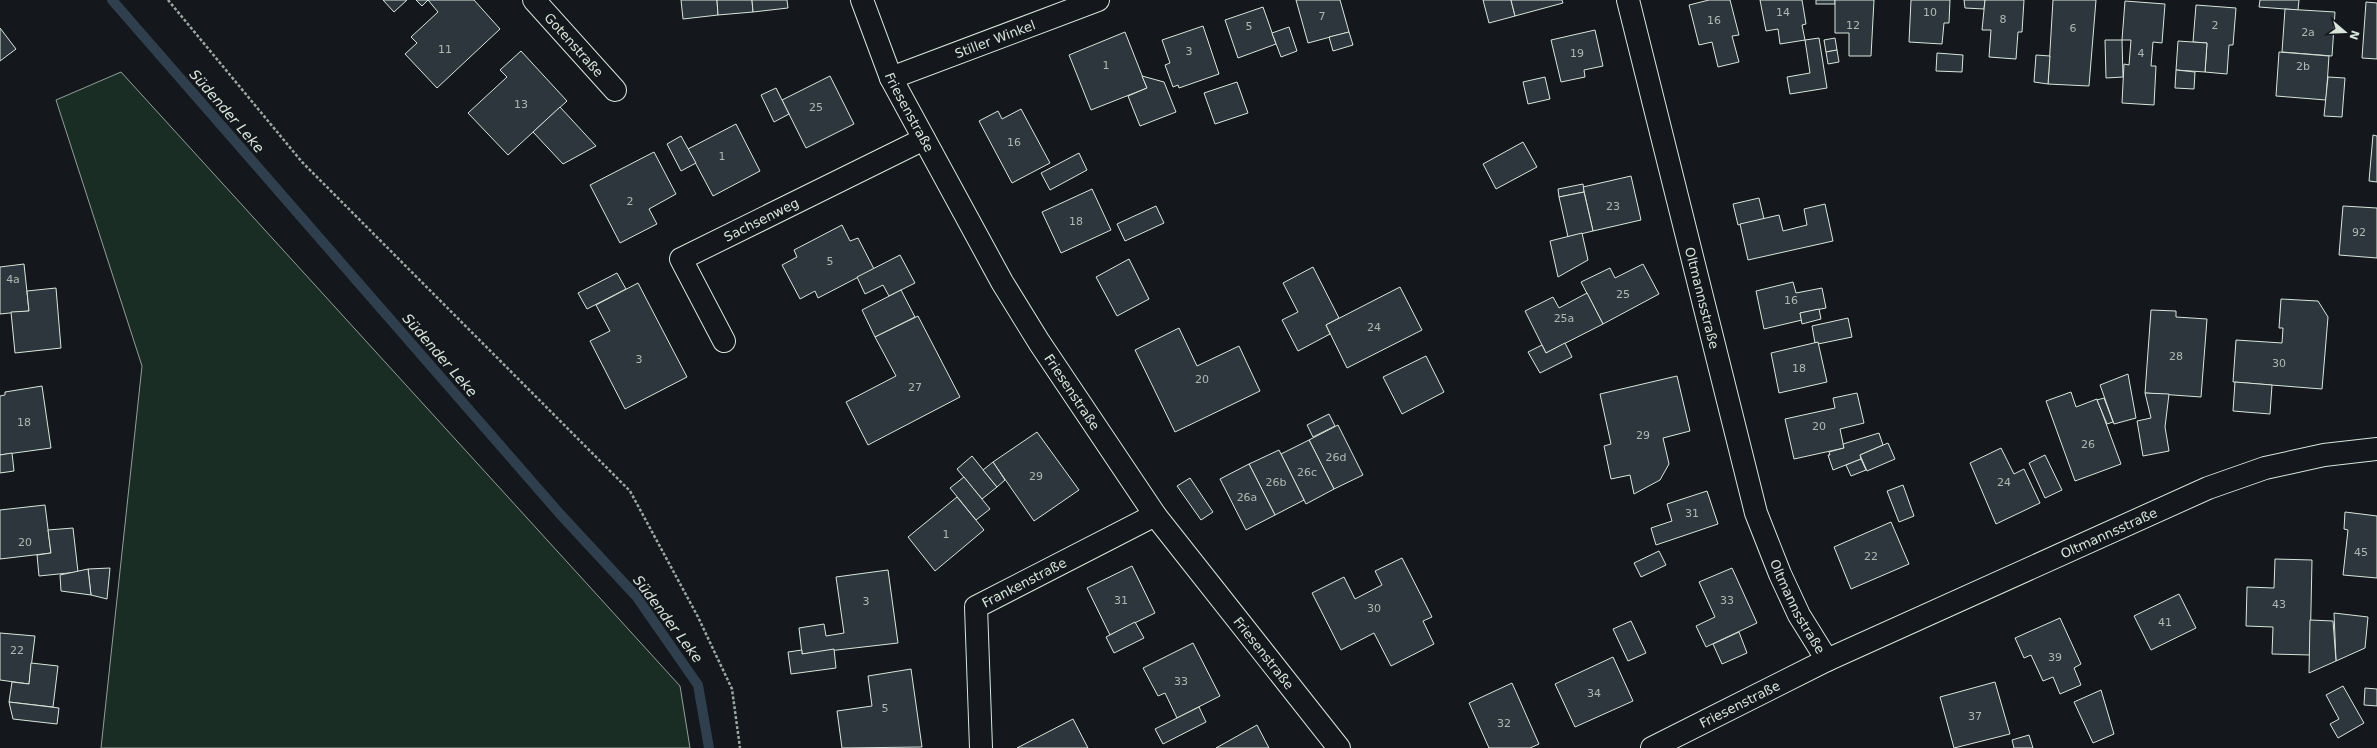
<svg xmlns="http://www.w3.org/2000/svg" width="2377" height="748" font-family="'DejaVu Sans',sans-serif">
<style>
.green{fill:#1a2d24;stroke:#939e99}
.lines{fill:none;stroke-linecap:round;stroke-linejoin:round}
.stream{stroke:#2f3f4d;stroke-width:10}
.building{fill:#2c363c;stroke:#d8e6dc}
.street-casing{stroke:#d8e6dc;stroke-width:24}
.path{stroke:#9da8a2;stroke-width:2.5;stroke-dasharray:3 2;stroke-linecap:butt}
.street{stroke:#14181c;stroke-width:22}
.labels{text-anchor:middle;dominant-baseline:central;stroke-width:3;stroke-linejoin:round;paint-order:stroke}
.number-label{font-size:11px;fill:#adbab4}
.street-label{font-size:13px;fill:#d8e6dc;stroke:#14181c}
.water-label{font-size:14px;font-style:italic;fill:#d8e6dc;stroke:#14181c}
</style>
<rect width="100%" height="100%" fill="#14181c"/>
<!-- green -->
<path class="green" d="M 121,72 L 680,686 L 690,748 L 101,748 L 142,366 L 56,100 Z"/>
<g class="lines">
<!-- stream -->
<path class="stream" d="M 112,0 L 560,514 L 636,596 L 698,685 L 709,748"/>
</g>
<!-- building -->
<g class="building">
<path d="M 383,0 L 407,0 L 394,12 Z"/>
<path d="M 416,0 L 428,0 L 422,6 Z"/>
<path d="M 428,0 L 474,0 L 500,29 L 437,88 L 405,54 L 417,43 L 411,37 L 438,12 Z"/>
<path d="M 681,0 L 717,0 L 718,15 L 683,19 Z"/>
<path d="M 717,0 L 752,0 L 753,12 L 718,15 Z"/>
<path d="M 752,0 L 787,0 L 788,8 L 753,12 Z"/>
<path d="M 1296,0 L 1340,0 L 1349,32 L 1308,43 Z"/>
<path d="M 1483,0 L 1511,0 L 1515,16 L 1489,23 Z"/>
<path d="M 1511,0 L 1562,0 L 1563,3 L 1515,16 Z"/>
<path d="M 1709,0 L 1730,0 L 1739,35 L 1732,36 L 1739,62 L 1718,67 L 1712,42 L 1699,45 L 1689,5 Z"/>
<path d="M 1760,0 L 1802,0 L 1806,24 L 1802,25 L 1805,40 L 1780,44 L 1778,29 L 1766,31 Z"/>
<rect x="1816" y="0" width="19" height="4"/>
<path d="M 1835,0 L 1874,0 L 1871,56 L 1849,56 L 1849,33 L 1835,33 Z"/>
<path d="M 1911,0 L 1950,0 L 1949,23 L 1944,23 L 1942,44 L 1909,42 Z"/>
<path d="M 1964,0 L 1985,0 L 1984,9 L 1965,8 Z"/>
<path d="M 1985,0 L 2024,0 L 2022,32 L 2018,32 L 2016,59 L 1989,57 L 1991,30 L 1982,30 Z"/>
<path d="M 2053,0 L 2096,0 L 2089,86 L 2048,84 Z"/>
<path d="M 2260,0 L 2299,0 L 2298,10 L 2259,7 Z"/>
<path d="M 2125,1 L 2165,4 L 2162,43 L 2153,42 L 2151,66 L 2156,66 L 2154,105 L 2122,103 L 2124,64 L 2129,65 L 2131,40 L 2122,40 Z"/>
<path d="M 2366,2 L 2377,3 L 2377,59 L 2362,58 Z"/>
<path d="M 2196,5 L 2236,8 L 2233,45 L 2229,45 L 2227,74 L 2205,72 L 2207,43 L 2193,42 Z"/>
<path d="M 1263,7 L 1276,44 L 1238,58 L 1225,20 Z"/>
<path d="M 2285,9 L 2335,12 L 2332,56 L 2282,52 Z"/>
<path d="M 1203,26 L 1219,74 L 1179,88 L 1178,85 L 1173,87 L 1165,65 L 1170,63 L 1162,40 Z"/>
<path d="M 1289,27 L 1297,51 L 1281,57 L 1272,33 Z"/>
<path d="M 0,28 L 16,49 L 0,61 Z"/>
<path d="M 1595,30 L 1603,66 L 1584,70 L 1585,77 L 1561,82 L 1551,40 Z"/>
<path d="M 1125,32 L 1147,88 L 1091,110 L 1069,55 Z"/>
<path d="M 1349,32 L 1353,45 L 1333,51 L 1329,37 Z"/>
<path d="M 1819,38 L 1827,88 L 1790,94 L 1787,77 L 1810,73 L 1805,40 Z"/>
<path d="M 1835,38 L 1837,50 L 1826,52 L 1824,40 Z"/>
<path d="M 2105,40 L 2122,40 L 2123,77 L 2106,78 Z"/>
<path d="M 2178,41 L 2207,43 L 2205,72 L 2176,70 Z"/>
<path d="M 1837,50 L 1839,62 L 1828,64 L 1826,52 Z"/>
<path d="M 521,51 L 567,101 L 508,155 L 468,113 L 507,77 L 500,70 Z"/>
<path d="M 2279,52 L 2329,56 L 2326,100 L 2276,96 Z"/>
<path d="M 1937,53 L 1963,55 L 1962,72 L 1936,71 Z"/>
<path d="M 2036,55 L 2050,56 L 2048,84 L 2034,82 Z"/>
<path d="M 2176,70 L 2195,72 L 2194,89 L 2175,88 Z"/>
<path d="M 830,76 L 854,124 L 806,148 L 782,100 Z"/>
<path d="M 1142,76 L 1164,82 L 1176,112 L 1140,126 L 1128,96 L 1147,88 Z"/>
<path d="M 1545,77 L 1550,99 L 1528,104 L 1523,82 Z"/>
<path d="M 2328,77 L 2345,78 L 2342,117 L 2324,116 Z"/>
<path d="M 1237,82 L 1248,113 L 1215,124 L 1204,93 Z"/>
<path d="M 776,88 L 789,114 L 774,122 L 761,95 Z"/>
<path d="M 560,107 L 596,146 L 563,164 L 533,132 Z"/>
<path d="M 1021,109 L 1050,163 L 1012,183 L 979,121 L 998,111 L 1002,119 Z"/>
<path d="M 736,124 L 760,171 L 713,196 L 688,149 Z"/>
<path d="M 2373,135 L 2377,136 L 2377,182 L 2369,181 Z"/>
<path d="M 681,136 L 696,163 L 681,171 L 667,144 Z"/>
<path d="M 1523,142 L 1537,167 L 1496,189 L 1483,164 Z"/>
<path d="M 654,152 L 676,194 L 649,209 L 657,224 L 620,243 L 590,185 Z"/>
<path d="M 1079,153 L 1087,170 L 1050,190 L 1041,173 Z"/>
<path d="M 1631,176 L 1641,220 L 1593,231 L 1583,187 Z"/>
<path d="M 1583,184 L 1584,192 L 1559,197 L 1558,189 Z"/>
<path d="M 1092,189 L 1111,230 L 1061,253 L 1042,212 Z"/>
<path d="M 1584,192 L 1593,231 L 1568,237 L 1559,197 Z"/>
<path d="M 1759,198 L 1764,219 L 1738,225 L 1733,204 Z"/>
<path d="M 1825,204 L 1833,241 L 1748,260 L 1740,224 L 1779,215 L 1783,231 L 1807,225 L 1804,209 Z"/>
<path d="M 1156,206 L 1164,223 L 1125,241 L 1117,224 Z"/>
<path d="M 2343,206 L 2377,208 L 2377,258 L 2339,255 Z"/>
<path d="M 842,225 L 850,241 L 858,238 L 874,269 L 818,298 L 815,291 L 800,299 L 782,265 L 797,257 L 794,250 Z"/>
<path d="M 1582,233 L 1588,260 L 1558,277 L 1550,241 Z"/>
<path d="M 900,255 L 915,283 L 889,296 L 883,285 L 865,294 L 857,277 Z"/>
<path d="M 1129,259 L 1149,299 L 1117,316 L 1096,277 Z"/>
<path d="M 24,264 L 29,311 L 0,314 L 0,267 Z"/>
<path d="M 1643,264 L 1659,294 L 1603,324 L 1581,282 L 1610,268 L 1615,278 Z"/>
<path d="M 1313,267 L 1339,318 L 1326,325 L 1330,334 L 1298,351 L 1282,320 L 1298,312 L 1283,283 Z"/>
<path d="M 617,273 L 626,289 L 587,309 L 578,293 Z"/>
<path d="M 1793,282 L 1796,293 L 1822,288 L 1826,308 L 1800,313 L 1802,320 L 1764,329 L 1756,291 Z"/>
<path d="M 638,283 L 687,377 L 625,409 L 590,341 L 610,331 L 596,305 Z"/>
<path d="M 1400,287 L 1422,330 L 1347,368 L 1326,325 Z"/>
<path d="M 56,288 L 61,348 L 15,353 L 11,312 L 29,311 L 27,291 Z"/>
<path d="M 901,290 L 915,317 L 875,337 L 862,310 Z"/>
<path d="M 1587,293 L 1603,324 L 1546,353 L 1525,311 L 1553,297 L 1559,308 Z"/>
<path d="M 2281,299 L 2318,301 L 2328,317 L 2322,389 L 2233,382 L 2236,340 L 2282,343 L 2283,328 L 2279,328 Z"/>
<path d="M 1819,309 L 1821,319 L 1802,324 L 1800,313 Z"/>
<path d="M 2151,310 L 2176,311 L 2176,317 L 2207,319 L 2201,397 L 2145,393 Z"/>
<path d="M 918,316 L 960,397 L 868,445 L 846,402 L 896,376 L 875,337 Z"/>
<path d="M 1848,318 L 1852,337 L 1818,344 L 1815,343 L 1812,326 Z"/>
<path d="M 1179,328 L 1197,366 L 1239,346 L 1260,391 L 1175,432 L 1135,350 Z"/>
<path d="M 1818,342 L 1827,382 L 1779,393 L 1771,353 Z"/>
<path d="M 1565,343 L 1572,357 L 1540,373 L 1528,352 L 1542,345 L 1546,353 Z"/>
<path d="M 1426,356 L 1444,392 L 1402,414 L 1383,377 Z"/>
<path d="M 2128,374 L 2136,418 L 2114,424 L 2100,385 Z"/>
<path d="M 1677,376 L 1690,431 L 1663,438 L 1669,464 L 1660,480 L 1634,494 L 1630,475 L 1611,479 L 1604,446 L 1611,444 L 1600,394 Z"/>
<path d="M 2235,382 L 2272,385 L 2270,414 L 2233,411 Z"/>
<path d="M 42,386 L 51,448 L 0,455 L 0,396 L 5,395 L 5,392 Z"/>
<path d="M 2071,392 L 2076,407 L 2097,399 L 2121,464 L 2075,481 L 2046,401 Z"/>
<path d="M 1857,393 L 1864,423 L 1840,429 L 1844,448 L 1794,459 L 1785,419 L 1835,408 L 1833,398 Z"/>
<path d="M 2145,393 L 2169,394 L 2165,427 L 2169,451 L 2143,456 L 2137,421 L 2151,418 Z"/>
<path d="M 2104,398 L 2113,422 L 2107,424 L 2097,400 Z"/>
<path d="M 1329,414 L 1335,426 L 1313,437 L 1307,425 Z"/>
<path d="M 1338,425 L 1363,475 L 1334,489 L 1309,440 Z"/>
<path d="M 1037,432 L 1079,490 L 1034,521 L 993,462 Z"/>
<path d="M 1879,433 L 1883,445 L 1860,455 L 1861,459 L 1833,470 L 1828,455 L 1830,455 L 1829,452 L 1844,448 L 1843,444 Z"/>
<path d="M 1309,440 L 1334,489 L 1306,504 L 1281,454 Z"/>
<path d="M 1888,443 L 1895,459 L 1867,471 L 1860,455 Z"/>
<path d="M 2001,448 L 2014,474 L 2024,469 L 2040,503 L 1996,524 L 1970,463 Z"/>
<path d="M 1279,450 L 1304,500 L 1275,515 L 1249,464 Z"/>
<path d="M 12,453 L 14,471 L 0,473 L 0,455 Z"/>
<path d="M 2045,455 L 2062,490 L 2045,498 L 2029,463 Z"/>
<path d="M 972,456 L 997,487 L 982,499 L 957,469 Z"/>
<path d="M 1861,459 L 1866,470 L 1851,476 L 1846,465 Z"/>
<path d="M 993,462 L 1005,480 L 997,487 L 983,470 Z"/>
<path d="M 1249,464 L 1275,515 L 1246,530 L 1220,479 Z"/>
<path d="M 964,477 L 990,509 L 976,520 L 950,488 Z"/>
<path d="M 1190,478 L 1213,512 L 1201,520 L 1177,486 Z"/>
<path d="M 1903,485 L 1914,516 L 1899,522 L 1887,491 Z"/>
<path d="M 1707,491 L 1718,524 L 1656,545 L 1651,528 L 1672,521 L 1667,504 Z"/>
<path d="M 957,497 L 984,530 L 935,571 L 908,537 Z"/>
<path d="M 45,505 L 51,553 L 0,559 L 0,510 Z"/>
<path d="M 2345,512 L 2377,516 L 2377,578 L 2343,575 L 2348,530 L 2344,529 Z"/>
<path d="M 1891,522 L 1909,564 L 1851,589 L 1834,547 Z"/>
<path d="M 73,528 L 78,572 L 39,576 L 37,555 L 51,553 L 48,530 Z"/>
<path d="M 1659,551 L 1666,565 L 1641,577 L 1634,563 Z"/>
<path d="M 1402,558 L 1432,617 L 1423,621 L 1434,644 L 1391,666 L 1374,633 L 1341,650 L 1312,593 L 1344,577 L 1355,599 L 1382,585 L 1375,571 Z"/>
<path d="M 2275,559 L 2312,560 L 2310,655 L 2272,654 L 2273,627 L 2246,626 L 2247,587 L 2274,588 Z"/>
<path d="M 1132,566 L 1155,613 L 1110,635 L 1087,588 Z"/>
<path d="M 110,568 L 107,599 L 91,595 L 88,569 Z"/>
<path d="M 1732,568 L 1757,623 L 1706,647 L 1696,626 L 1715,617 L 1699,582 Z"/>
<path d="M 88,569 L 91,595 L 61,591 L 60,575 Z"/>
<path d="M 888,570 L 898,643 L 802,654 L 799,628 L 824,624 L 826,636 L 844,633 L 836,577 Z"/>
<path d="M 2179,594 L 2196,628 L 2151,650 L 2134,616 Z"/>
<path d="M 2334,613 L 2368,617 L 2365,648 L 2336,661 Z"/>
<path d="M 2060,618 L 2081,664 L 2074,668 L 2081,685 L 2060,694 L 2053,677 L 2043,681 L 2031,655 L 2024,658 L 2015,638 Z"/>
<path d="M 2310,620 L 2333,621 L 2336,661 L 2309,673 Z"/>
<path d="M 1631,621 L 1646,653 L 1628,661 L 1613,629 Z"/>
<path d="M 1135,622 L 1144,638 L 1114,653 L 1106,637 Z"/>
<path d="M 1739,632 L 1747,653 L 1722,664 L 1713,644 Z"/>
<path d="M 0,633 L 35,636 L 29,684 L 0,680 Z"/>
<path d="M 1193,643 L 1220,696 L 1177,718 L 1165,693 L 1158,696 L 1143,668 Z"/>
<path d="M 834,649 L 836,668 L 791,674 L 788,652 L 802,650 L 802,654 Z"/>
<path d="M 1613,657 L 1633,701 L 1575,727 L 1555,684 Z"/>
<path d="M 31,663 L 58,666 L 53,707 L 9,702 L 12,682 L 29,684 Z"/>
<path d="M 911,669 L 922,747 L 842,748 L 837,711 L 872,706 L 868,676 Z"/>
<path d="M 1995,682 L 2010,734 L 1954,748 L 1940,697 Z"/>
<path d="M 1512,683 L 1539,744 L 1530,748 L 1489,748 L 1469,703 Z"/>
<path d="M 2343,686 L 2364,723 L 2338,738 L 2330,724 L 2339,719 L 2326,695 Z"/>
<path d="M 2365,688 L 2377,689 L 2377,706 L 2364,705 Z"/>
<path d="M 2101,690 L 2114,734 L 2093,743 L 2074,702 Z"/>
<path d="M 9,702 L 59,708 L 57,724 L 13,719 Z"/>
<path d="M 1199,707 L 1206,722 L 1163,744 L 1155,729 Z"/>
<path d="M 1073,719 L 1088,748 L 1017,748 Z"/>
<path d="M 1257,725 L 1269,748 L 1216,748 Z"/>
<path d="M 2029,735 L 2033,748 L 2014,748 L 2012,740 Z"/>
</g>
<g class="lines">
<!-- street casing -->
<g class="street-casing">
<g id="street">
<path id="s1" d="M 534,0 L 615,90"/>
<path id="s2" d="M 862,0 L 891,78 L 1002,282 L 1039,342 L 1155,515 L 1339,748"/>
<path id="s3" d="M 1628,0 L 1756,513 L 1780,574 L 1799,615 L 1827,660"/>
<path id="s4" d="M 891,78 L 1098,0"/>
<path id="s5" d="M 724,341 L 681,259 L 924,139"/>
<path id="s6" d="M 981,748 L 976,607 L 1155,515"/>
<path id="s7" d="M 1652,748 L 1827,660 L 2208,488 L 2265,468 L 2324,455 L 2377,449"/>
</g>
</g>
<!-- path -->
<path class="path" d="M 168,0 L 302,162 L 630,491 L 698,617 L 732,689 L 740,748"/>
<!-- street -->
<use href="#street" class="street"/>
</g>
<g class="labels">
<!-- number labels -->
<g class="number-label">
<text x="1783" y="12">14</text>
<text x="1930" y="12">10</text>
<text x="1322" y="16">7</text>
<text x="2003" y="19">8</text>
<text x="1714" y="20">16</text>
<text x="1853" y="25">12</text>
<text x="2215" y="25">2</text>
<text x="1249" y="26">5</text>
<text x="2073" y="28">6</text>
<text x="2308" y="32">2a</text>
<text x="445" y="49">11</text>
<text x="1189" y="51">3</text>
<text x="1577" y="53">19</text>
<text x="2141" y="53">4</text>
<text x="1106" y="65">1</text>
<text x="2303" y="66">2b</text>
<text x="521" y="104">13</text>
<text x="816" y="107">25</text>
<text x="1014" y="142">16</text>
<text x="722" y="156">1</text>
<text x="630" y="201">2</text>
<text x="1613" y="206">23</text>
<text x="1076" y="221">18</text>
<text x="2359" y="232">92</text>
<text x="830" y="261">5</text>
<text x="13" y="279">4a</text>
<text x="1623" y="294">25</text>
<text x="1791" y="300">16</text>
<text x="1564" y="318">25a</text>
<text x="1374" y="327">24</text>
<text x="2176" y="356">28</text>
<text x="639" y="359">3</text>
<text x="2279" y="363">30</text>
<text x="1799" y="368">18</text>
<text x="1202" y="379">20</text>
<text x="915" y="387">27</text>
<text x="24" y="422">18</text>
<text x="1819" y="426">20</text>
<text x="1643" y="435">29</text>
<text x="2088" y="444">26</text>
<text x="1336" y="457">26d</text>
<text x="1307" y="472">26c</text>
<text x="1036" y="476">29</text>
<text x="1276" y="482">26b</text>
<text x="2004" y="482">24</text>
<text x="1247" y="497">26a</text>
<text x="1692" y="513">31</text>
<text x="946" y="534">1</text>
<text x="25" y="542">20</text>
<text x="2361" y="552">45</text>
<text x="1871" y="556">22</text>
<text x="1121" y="600">31</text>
<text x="1727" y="600">33</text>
<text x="866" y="601">3</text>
<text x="2279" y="604">43</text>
<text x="1374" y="608">30</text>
<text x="2165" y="622">41</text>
<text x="17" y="650">22</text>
<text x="2055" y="657">39</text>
<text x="1181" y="681">33</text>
<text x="1594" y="693">34</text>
<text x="885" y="708">5</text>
<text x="1975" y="716">37</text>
<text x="1504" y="723">32</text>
</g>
<!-- street labels -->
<g class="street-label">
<text stroke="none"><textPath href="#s4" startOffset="111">Stiller Winkel</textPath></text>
<text stroke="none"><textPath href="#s1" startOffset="60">Gotenstraße</textPath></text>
<text stroke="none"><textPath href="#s2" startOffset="122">Friesenstraße</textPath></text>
<text stroke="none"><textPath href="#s5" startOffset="182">Sachsenweg</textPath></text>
<text stroke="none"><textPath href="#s3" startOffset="307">Oltmannsstraße</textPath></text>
<text stroke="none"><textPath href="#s2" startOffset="446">Friesenstraße</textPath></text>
<text stroke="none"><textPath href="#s7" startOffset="505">Oltmannsstraße</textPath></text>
<text stroke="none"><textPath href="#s6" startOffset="195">Frankenstraße</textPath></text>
<text stroke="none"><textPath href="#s3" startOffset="631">Oltmannsstraße</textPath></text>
<text stroke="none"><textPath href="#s2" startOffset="770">Friesenstraße</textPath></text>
<text stroke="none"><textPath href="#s7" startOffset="98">Friesenstraße</textPath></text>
</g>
<!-- water labels -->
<g class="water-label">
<text transform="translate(227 111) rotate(49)">Südender Leke</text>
<text transform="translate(440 355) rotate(49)">Südender Leke</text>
<text transform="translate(668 619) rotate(53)">Südender Leke</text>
</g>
</g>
<!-- north arrow -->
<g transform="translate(2345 32) rotate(109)" stroke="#14181c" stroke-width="3" paint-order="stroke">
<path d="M0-3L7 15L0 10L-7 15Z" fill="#d8e6dc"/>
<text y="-6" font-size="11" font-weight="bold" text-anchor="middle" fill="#d8e6dc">N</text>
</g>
</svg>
